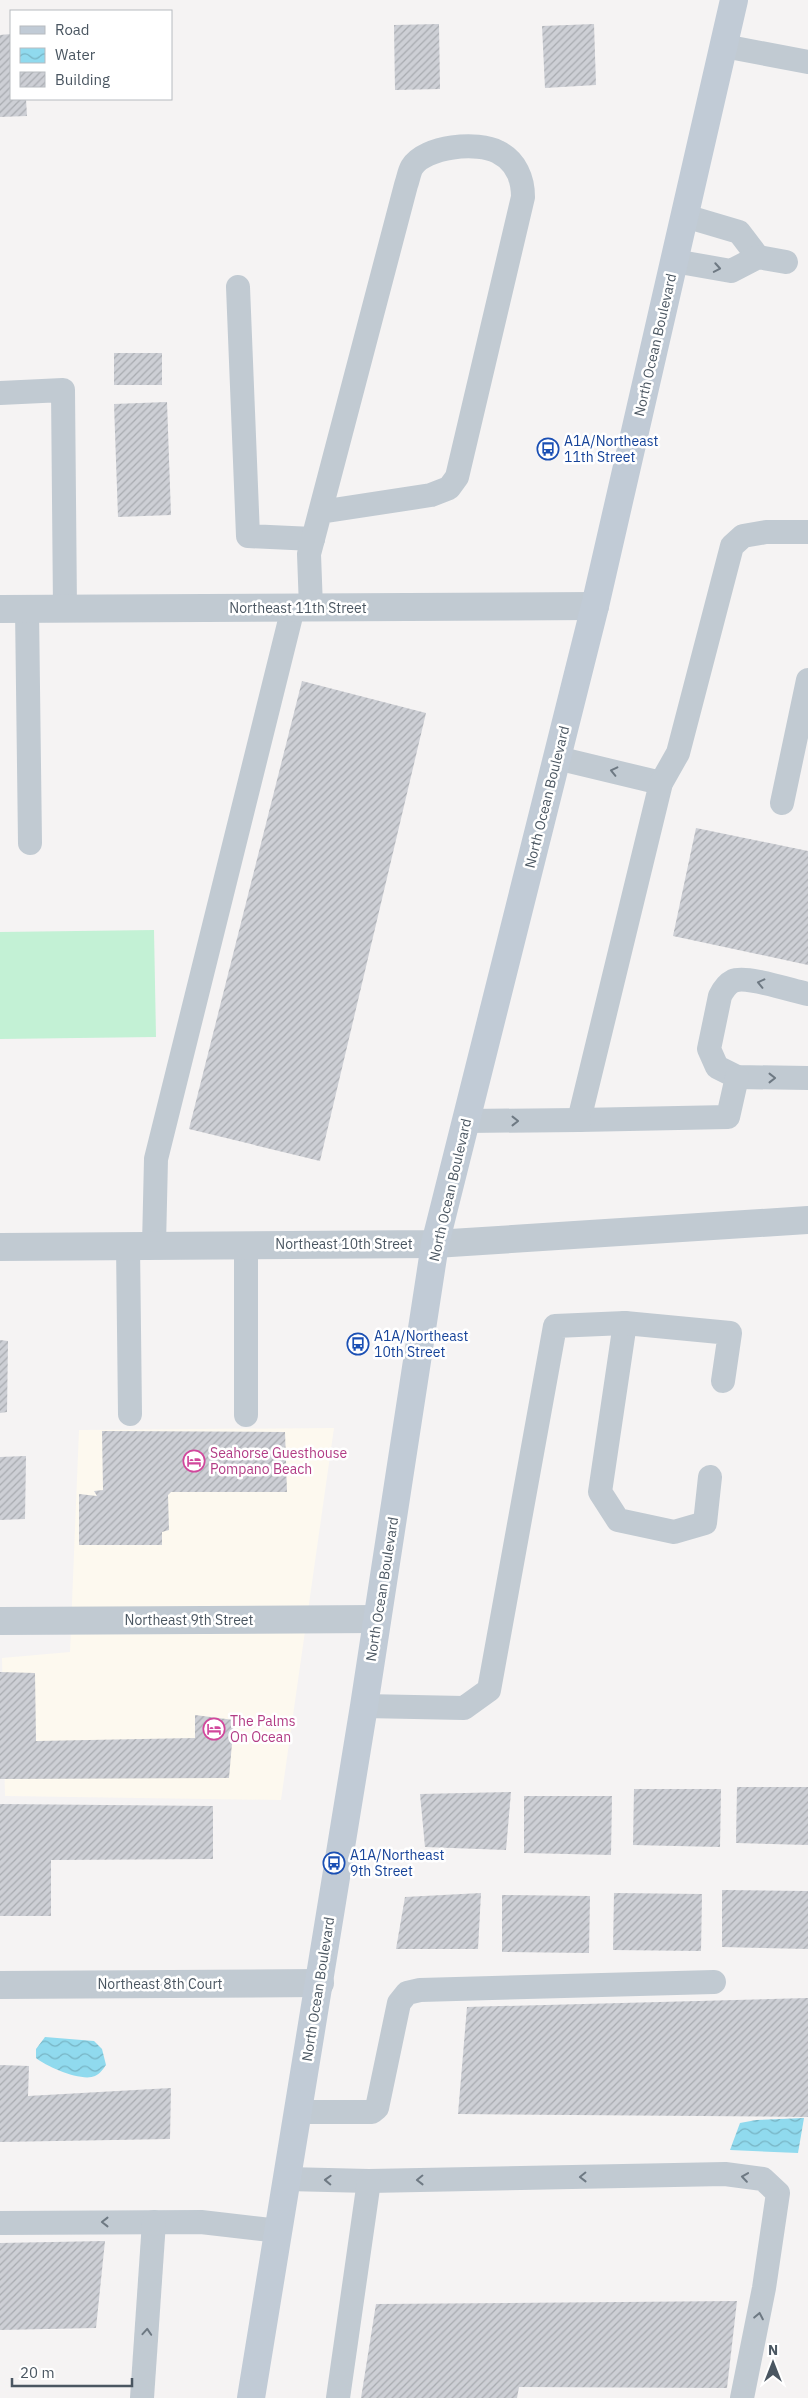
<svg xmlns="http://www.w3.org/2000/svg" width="808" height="2398" font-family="'IBM Plex Sans',sans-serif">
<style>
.commercial{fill:#fdf9ef}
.pitch{fill:#c3f1d5}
.water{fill:url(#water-waves)}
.building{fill:url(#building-hatch)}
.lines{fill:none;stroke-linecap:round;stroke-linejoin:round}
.lane{stroke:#c1cad2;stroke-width:24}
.street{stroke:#c1cad2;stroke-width:28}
.secondary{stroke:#c1cbd6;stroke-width:28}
.oneway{stroke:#6e7983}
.labels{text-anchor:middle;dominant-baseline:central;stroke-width:5;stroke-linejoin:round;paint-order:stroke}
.street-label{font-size:14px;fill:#4a5661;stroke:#fff}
.transit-label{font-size:14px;fill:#164399;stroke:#fff;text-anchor:start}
.hotel-label{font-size:14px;fill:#b23c85;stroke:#fff;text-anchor:start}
</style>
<defs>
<pattern id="water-waves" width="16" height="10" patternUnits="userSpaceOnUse" patternTransform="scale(1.25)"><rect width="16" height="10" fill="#90daee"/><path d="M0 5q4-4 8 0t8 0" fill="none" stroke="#78b4c4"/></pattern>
<pattern id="building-hatch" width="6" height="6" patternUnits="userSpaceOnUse" patternTransform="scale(1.25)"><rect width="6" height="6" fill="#cdcfd5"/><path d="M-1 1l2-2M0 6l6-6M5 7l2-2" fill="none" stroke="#a8abb0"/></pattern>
</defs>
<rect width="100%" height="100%" fill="#f5f3f3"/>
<!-- commercial -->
<path class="commercial" d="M 334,1428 L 281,1800 L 5,1796 L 2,1658 L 70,1652 L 79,1430 Z"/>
<!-- pitch -->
<path class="pitch" d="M 154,930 L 156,1037 L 0,1039 L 0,932 Z"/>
<!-- water -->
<g class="water">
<path d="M 45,2037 L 94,2041 L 102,2049 L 106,2065 C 103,2069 100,2074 95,2076 C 82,2082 47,2067 36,2058 L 36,2049 Z"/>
<path d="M 804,2118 L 798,2153 L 730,2150 L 740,2123 L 756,2120 Z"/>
</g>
<!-- building -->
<g class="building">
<path d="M 439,24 L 440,89 L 395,90 L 394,25 Z"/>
<path d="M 594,24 L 596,85 L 545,88 L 542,26 Z"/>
<path d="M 11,34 L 11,99 L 26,99 L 27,116 L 0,117 L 0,35 Z"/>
<rect x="114" y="353" width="48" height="32"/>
<path d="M 167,402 L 171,515 L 118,517 L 114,404 Z"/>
<path d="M 302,681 L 426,713 L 320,1161 L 189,1129 Z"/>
<path d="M 696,828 L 808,851 L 808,965 L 673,936 Z"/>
<path d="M 0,1340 L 8,1341 L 7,1412 L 0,1413 Z"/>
<path d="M 102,1431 L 285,1432 L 287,1492 L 171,1492 L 168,1495 L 169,1530 L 162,1532 L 162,1545 L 79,1545 L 79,1494 L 97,1496 L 94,1491 L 103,1490 Z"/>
<path d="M 26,1456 L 25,1519 L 0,1520 L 0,1457 Z"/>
<path d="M 0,1672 L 35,1673 L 36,1741 L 195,1738 L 195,1715 L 234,1720 L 229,1778 L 0,1779 Z"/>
<path d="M 737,1787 L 808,1787 L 808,1845 L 736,1843 Z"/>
<path d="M 634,1789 L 721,1789 L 720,1847 L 633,1845 Z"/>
<path d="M 511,1792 L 506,1850 L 425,1847 L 420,1794 Z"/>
<path d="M 524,1796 L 612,1796 L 611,1855 L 524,1853 Z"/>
<path d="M 0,1804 L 213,1806 L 213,1859 L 51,1860 L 51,1916 L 0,1916 Z"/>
<path d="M 722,1890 L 808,1891 L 808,1949 L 722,1947 Z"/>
<path d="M 481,1893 L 478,1949 L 396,1949 L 405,1897 Z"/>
<path d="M 614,1893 L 702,1894 L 701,1951 L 613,1950 Z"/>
<path d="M 502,1895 L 590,1896 L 589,1953 L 502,1952 Z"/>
<path d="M 808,1998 L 808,2117 L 458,2114 L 467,2007 Z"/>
<path d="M 0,2065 L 29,2066 L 28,2096 L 171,2088 L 170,2139 L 0,2142 Z"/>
<path d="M 105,2241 L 96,2328 L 0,2330 L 0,2243 Z"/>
<path d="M 737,2301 L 727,2388 L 519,2387 L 517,2398 L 361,2398 L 376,2304 Z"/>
</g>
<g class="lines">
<!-- lane -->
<g class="lane">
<path d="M 724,46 L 808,62"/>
<path d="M 685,216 L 739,232 L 758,257"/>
<path d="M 674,261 L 731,271 L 758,257 L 786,262"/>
<path d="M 238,287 L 248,536 L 313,539"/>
<path d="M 0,393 L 63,390 L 65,609"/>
<path d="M 311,608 L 309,554 L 313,539 L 406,185 C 408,180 409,172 412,167 C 425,146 478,141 498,152 C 516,161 523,179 523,197 L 457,477 L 449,488 L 431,495 L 320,512"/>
<path d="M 27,609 L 30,843"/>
<path d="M 557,758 L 661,783"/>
<path d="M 782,803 L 808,680"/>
<path d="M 808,994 C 793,991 746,975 733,981 C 727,984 723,990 720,996 L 709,1049 L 717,1067 L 737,1077 L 808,1078"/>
<path d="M 737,1077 L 728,1117 L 579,1120 L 661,783 L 678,753 L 732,546 L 743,536 L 766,532 L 808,532"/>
<path d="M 466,1121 L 579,1120"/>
<path d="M 128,1245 L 130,1414"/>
<path d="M 154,1245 L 156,1159 L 293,608"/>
<path d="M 246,1245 L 246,1415"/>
<path d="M 625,1323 L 600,1492 L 618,1520 L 674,1532 L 705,1523 L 710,1477"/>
<path d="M 364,1706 L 464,1708 L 489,1690 L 555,1326 L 625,1323 L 730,1333 L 723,1381"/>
<path d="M 298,2112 L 372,2112 L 377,2108 L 399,2003 L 407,1993 L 420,1990 L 714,1982"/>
<path d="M 287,2179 L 369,2181 L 725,2174 L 763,2179 L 778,2193 L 764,2288 L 742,2398"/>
<path d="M 0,2223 L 201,2222 L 279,2231"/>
<path d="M 142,2398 L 154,2222"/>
<path d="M 338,2398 L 369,2181"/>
</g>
<!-- street -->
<g class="street">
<path d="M 0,609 L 595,606"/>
<path d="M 0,1247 L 435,1244 L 808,1220"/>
<path d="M 0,1621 L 377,1619"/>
<path d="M 0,1985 L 320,1983"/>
</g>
<!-- secondary -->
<path class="secondary" d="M 251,2398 L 364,1706 L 435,1244 L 595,606 L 734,0"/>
</g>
<!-- one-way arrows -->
<defs><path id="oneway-chevron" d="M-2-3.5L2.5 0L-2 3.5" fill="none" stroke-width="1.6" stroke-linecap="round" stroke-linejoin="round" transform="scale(1.25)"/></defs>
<g class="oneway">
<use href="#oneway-chevron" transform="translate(717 268) rotate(10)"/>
<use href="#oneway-chevron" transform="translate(614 771) rotate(-167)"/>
<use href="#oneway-chevron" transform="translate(761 983) rotate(-167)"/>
<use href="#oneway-chevron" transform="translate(772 1078)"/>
<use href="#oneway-chevron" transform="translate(515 1121)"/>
<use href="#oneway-chevron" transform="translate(583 2177) rotate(179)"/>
<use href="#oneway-chevron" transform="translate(745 2177) rotate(-172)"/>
<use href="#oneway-chevron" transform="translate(328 2180) rotate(-178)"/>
<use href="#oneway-chevron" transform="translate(420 2180) rotate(179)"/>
<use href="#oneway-chevron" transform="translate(105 2222) rotate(180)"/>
<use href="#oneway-chevron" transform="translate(759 2316) rotate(-79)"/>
<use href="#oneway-chevron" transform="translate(147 2332) rotate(-86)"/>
</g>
<!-- icons -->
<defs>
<g id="bus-ring" transform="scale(1.125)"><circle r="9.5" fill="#fff" stroke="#1a4fb4" stroke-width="1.5"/><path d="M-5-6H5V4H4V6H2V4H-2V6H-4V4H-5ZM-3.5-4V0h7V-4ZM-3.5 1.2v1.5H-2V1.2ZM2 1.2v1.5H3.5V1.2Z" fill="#1a4fb4"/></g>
<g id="hotel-ring" transform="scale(1.125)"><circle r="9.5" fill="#fff" stroke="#d1479c" stroke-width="1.5"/><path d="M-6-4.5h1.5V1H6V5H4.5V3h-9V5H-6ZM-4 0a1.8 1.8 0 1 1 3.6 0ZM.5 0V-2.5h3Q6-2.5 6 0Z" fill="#d1479c"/></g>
</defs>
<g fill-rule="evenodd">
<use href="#bus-ring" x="548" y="449"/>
<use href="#bus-ring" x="358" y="1344"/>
<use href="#hotel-ring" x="194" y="1461"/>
<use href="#hotel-ring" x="214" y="1729"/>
<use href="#bus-ring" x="334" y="1863"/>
</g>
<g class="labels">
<!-- street labels -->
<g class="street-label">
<text transform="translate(655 345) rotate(-77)">North Ocean Boulevard</text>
<text x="298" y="608">Northeast 11th Street</text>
<text transform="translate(547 797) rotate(-76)">North Ocean Boulevard</text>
<text transform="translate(450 1190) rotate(-77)">North Ocean Boulevard</text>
<text x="344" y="1244">Northeast 10th Street</text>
<text transform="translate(382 1589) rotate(-81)">North Ocean Boulevard</text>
<text x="189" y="1620">Northeast 9th Street</text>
<text x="160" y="1984">Northeast 8th Court</text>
<text transform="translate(318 1989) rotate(-81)">North Ocean Boulevard</text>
</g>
<!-- transit labels -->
<g class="transit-label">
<text x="564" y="441">A1A/Northeast<tspan x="564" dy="16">11th Street</tspan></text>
<text x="374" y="1336">A1A/Northeast<tspan x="374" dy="16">10th Street</tspan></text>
<text x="350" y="1855">A1A/Northeast<tspan x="350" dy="16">9th Street</tspan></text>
</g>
<!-- hotel labels -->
<g class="hotel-label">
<text x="210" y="1453">Seahorse Guesthouse<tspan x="210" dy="16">Pompano Beach</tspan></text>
<text x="230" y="1721">The Palms<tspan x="230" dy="16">On Ocean</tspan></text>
</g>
</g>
<!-- legend -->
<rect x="10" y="10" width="162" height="90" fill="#ffffff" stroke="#b7bbc0"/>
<rect x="20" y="26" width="25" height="8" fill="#c1cbd6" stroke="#b7bbc0"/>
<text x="55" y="35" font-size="15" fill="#4a5661">Road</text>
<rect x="20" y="48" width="25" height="15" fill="url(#water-waves)" stroke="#b7bbc0"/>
<text x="55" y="60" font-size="15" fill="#4a5661">Water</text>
<rect x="20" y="72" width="25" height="15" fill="url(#building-hatch)" stroke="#b7bbc0"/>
<text x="55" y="85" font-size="15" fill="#4a5661">Building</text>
<!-- north arrow -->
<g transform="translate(773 2363)" stroke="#ffffff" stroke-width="4" paint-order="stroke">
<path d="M0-4L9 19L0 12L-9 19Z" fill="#4a5661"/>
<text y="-8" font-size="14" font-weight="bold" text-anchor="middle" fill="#4a5661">N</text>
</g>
<!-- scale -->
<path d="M12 2378v8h120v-8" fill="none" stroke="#4a5661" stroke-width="2.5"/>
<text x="20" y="2378" font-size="15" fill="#4a5661" stroke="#ffffff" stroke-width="4" paint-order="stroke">20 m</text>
</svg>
